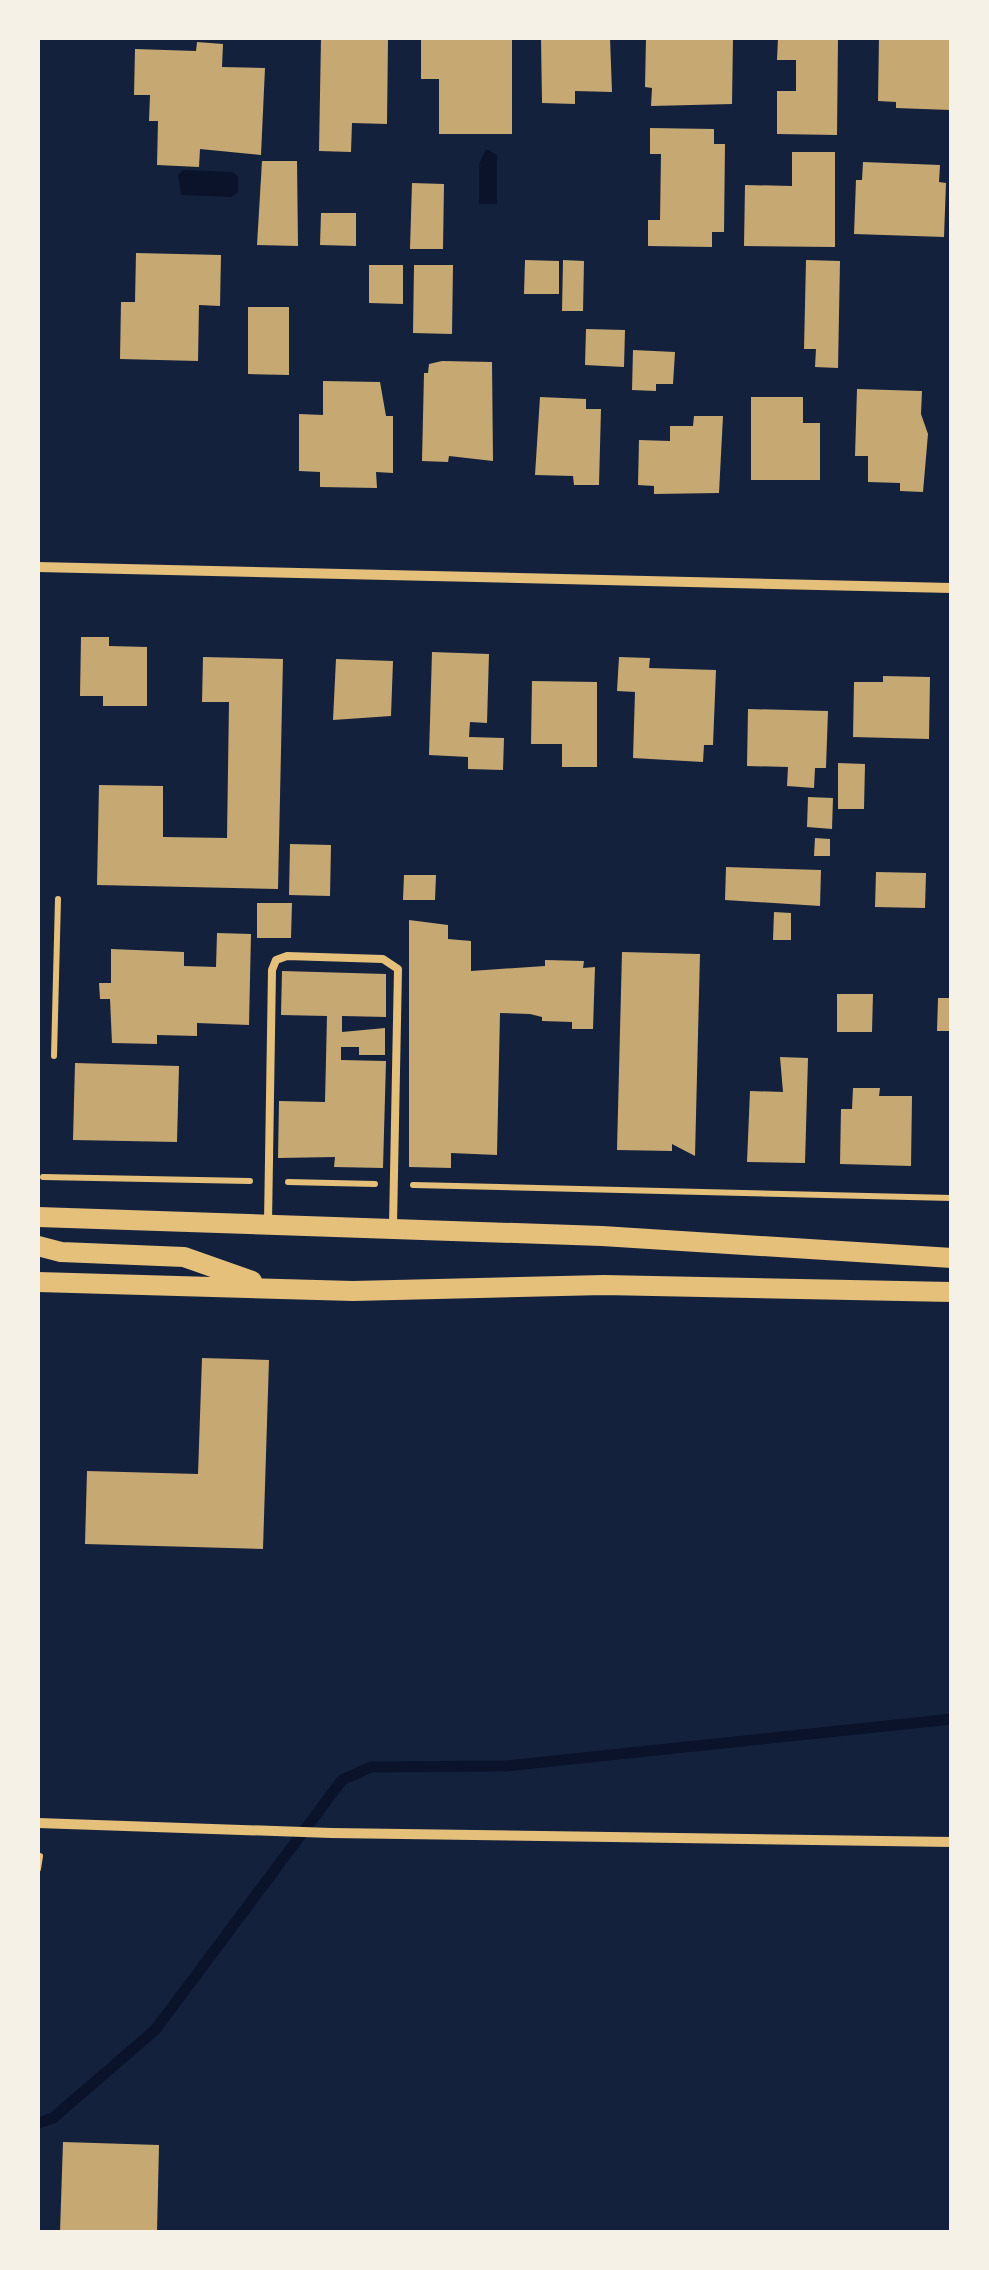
<svg xmlns="http://www.w3.org/2000/svg" width="989" height="2270" font-family="'Alegreya Sans',sans-serif">
<style>
.water{fill:#0b132b}
.lines{fill:none;stroke-linecap:round;stroke-linejoin:round}
.stream{stroke:#0b132b;stroke-width:11}
.building{fill:#c6a872}
.path{stroke:#e5c07b;stroke-width:6}
.service{stroke:#e5c07b;stroke-width:8}
.minor{stroke:#e5c07b;stroke-width:10}
.secondary{stroke:#e5c07b;stroke-width:20}
</style>
<rect width="100%" height="100%" fill="#14213d"/>
<!-- water -->
<g class="water">
<path d="M 486,149 L 497,155 L 497,204 L 479,204 L 479,164 Z"/>
<path d="M 183,170 L 233,172 L 238,177 L 238,192 L 232,197 L 181,195 L 178,175 Z"/>
</g>
<g class="lines">
<!-- stream -->
<path class="stream" d="M 38,2123 L 53,2118 L 155,2030 L 342,1780 L 371,1767 L 506,1766 L 952,1719"/>
</g>
<!-- building -->
<g class="building">
<path d="M 321,38 L 388,39 L 387,124 L 352,123 L 351,152 L 319,151 Z"/>
<path d="M 421,38 L 512,38 L 512,134 L 439,134 L 439,79 L 421,79 Z"/>
<path d="M 541,38 L 610,38 L 612,92 L 575,91 L 575,104 L 542,103 Z"/>
<path d="M 646,38 L 733,38 L 732,104 L 651,106 L 652,88 L 645,87 Z"/>
<path d="M 778,38 L 838,38 L 837,135 L 777,134 L 777,91 L 796,91 L 796,60 L 777,60 Z"/>
<path d="M 879,38 L 951,38 L 950,110 L 896,108 L 896,102 L 878,101 Z"/>
<path d="M 197,42 L 223,44 L 222,67 L 265,68 L 261,155 L 200,149 L 199,167 L 157,165 L 158,121 L 149,121 L 150,95 L 134,95 L 135,49 L 196,51 Z"/>
<path d="M 650,128 L 714,129 L 714,144 L 725,144 L 724,232 L 712,232 L 712,247 L 648,246 L 648,220 L 660,220 L 661,154 L 650,154 Z"/>
<path d="M 792,152 L 835,152 L 835,247 L 744,246 L 745,185 L 792,186 Z"/>
<path d="M 262,161 L 297,161 L 298,246 L 257,245 Z"/>
<path d="M 863,162 L 940,165 L 939,182 L 946,183 L 944,237 L 854,234 L 856,180 L 862,180 Z"/>
<path d="M 412,183 L 444,184 L 443,249 L 410,249 Z"/>
<path d="M 321,213 L 356,213 L 356,246 L 320,245 Z"/>
<path d="M 136,253 L 221,255 L 220,306 L 199,305 L 198,361 L 120,359 L 121,302 L 135,302 Z"/>
<path d="M 525,260 L 559,261 L 559,294 L 524,294 Z"/>
<path d="M 563,260 L 584,261 L 583,311 L 562,311 Z"/>
<path d="M 806,260 L 840,261 L 838,368 L 815,367 L 816,349 L 804,349 Z"/>
<path d="M 369,265 L 403,265 L 403,304 L 369,303 Z"/>
<path d="M 414,265 L 453,265 L 452,334 L 413,333 Z"/>
<path d="M 248,307 L 289,307 L 289,375 L 248,374 Z"/>
<path d="M 586,329 L 625,330 L 624,367 L 585,365 Z"/>
<path d="M 633,350 L 675,352 L 673,384 L 656,384 L 656,391 L 632,390 Z"/>
<path d="M 442,361 L 492,362 L 493,461 L 449,456 L 448,462 L 422,461 L 424,373 L 428,373 L 429,364 Z"/>
<path d="M 323,381 L 380,382 L 386,416 L 393,416 L 393,473 L 376,472 L 377,488 L 320,487 L 320,472 L 299,471 L 299,414 L 323,415 Z"/>
<path d="M 857,389 L 922,391 L 921,414 L 928,434 L 923,492 L 900,491 L 900,483 L 868,482 L 868,456 L 855,456 Z"/>
<path d="M 540,397 L 586,399 L 586,409 L 601,409 L 599,485 L 574,485 L 573,476 L 535,475 Z"/>
<path d="M 751,397 L 803,397 L 803,423 L 820,423 L 820,480 L 751,480 Z"/>
<path d="M 694,416 L 723,416 L 719,493 L 654,494 L 654,486 L 638,485 L 639,440 L 670,441 L 670,426 L 693,426 Z"/>
<path d="M 81,637 L 109,637 L 109,646 L 147,647 L 147,706 L 103,706 L 103,696 L 80,696 Z"/>
<path d="M 432,652 L 489,654 L 487,723 L 470,722 L 469,737 L 504,738 L 503,770 L 468,769 L 468,757 L 429,755 Z"/>
<path d="M 203,657 L 283,659 L 278,889 L 97,885 L 99,785 L 163,786 L 163,837 L 227,838 L 229,702 L 202,702 Z"/>
<path d="M 619,657 L 650,658 L 649,668 L 716,670 L 713,745 L 704,745 L 703,762 L 633,758 L 635,692 L 617,691 Z"/>
<path d="M 336,659 L 393,661 L 391,716 L 333,720 Z"/>
<path d="M 883,676 L 930,677 L 929,739 L 853,737 L 854,682 L 883,682 Z"/>
<path d="M 532,681 L 597,682 L 597,767 L 562,767 L 562,744 L 531,744 Z"/>
<path d="M 748,709 L 828,711 L 826,768 L 815,768 L 814,788 L 787,786 L 788,767 L 747,766 Z"/>
<path d="M 838,763 L 865,764 L 864,809 L 838,809 Z"/>
<path d="M 808,797 L 833,798 L 832,829 L 807,827 Z"/>
<path d="M 815,838 L 830,839 L 830,856 L 814,856 Z"/>
<path d="M 290,844 L 331,845 L 330,896 L 289,895 Z"/>
<path d="M 726,867 L 821,870 L 820,906 L 725,900 Z"/>
<path d="M 876,872 L 926,873 L 925,908 L 875,907 Z"/>
<path d="M 404,875 L 436,875 L 435,900 L 403,900 Z"/>
<path d="M 257,903 L 292,903 L 291,938 L 257,938 Z"/>
<path d="M 774,912 L 791,913 L 791,940 L 773,940 Z"/>
<path d="M 409,920 L 448,925 L 448,939 L 471,941 L 471,971 L 545,966 L 545,960 L 584,961 L 583,968 L 595,967 L 593,1029 L 572,1029 L 572,1022 L 542,1021 L 542,1017 L 530,1014 L 500,1013 L 497,1155 L 451,1153 L 451,1168 L 409,1167 Z"/>
<path d="M 217,933 L 251,934 L 249,1025 L 197,1023 L 197,1036 L 157,1035 L 157,1044 L 112,1043 L 110,999 L 100,999 L 99,983 L 111,983 L 111,949 L 184,952 L 184,966 L 216,967 Z"/>
<path d="M 622,952 L 700,954 L 695,1156 L 672,1144 L 672,1151 L 617,1150 Z"/>
<path d="M 282,971 L 386,974 L 386,1017 L 342,1016 L 342,1032 L 385,1028 L 385,1055 L 359,1055 L 359,1047 L 341,1047 L 341,1060 L 386,1061 L 383,1168 L 334,1167 L 335,1157 L 278,1158 L 279,1101 L 325,1102 L 327,1016 L 281,1015 Z"/>
<path d="M 837,994 L 873,994 L 872,1032 L 837,1032 Z"/>
<path d="M 938,998 L 951,998 L 951,1031 L 937,1031 Z"/>
<path d="M 780,1057 L 808,1058 L 805,1163 L 747,1162 L 750,1091 L 783,1092 Z"/>
<path d="M 75,1063 L 179,1066 L 177,1142 L 73,1140 Z"/>
<path d="M 853,1088 L 880,1088 L 879,1096 L 912,1096 L 911,1166 L 840,1164 L 841,1109 L 852,1109 Z"/>
<path d="M 202,1358 L 269,1360 L 263,1549 L 85,1544 L 87,1471 L 198,1474 Z"/>
<path d="M 63,2142 L 159,2145 L 157,2232 L 60,2232 Z"/>
</g>
<g class="lines">
<!-- path -->
<g class="path">
<path d="M 54,1056 L 58,899"/>
<path d="M 43,1177 L 250,1181"/>
<path d="M 288,1182 L 375,1184"/>
<path d="M 413,1185 L 952,1198"/>
<path d="M 38,1869 L 40,1856"/>
</g>
<!-- service -->
<path class="service" d="M 268,1223 L 272,970 L 276,960 L 287,956 L 383,959 L 398,969 L 393,1225"/>
<!-- minor -->
<g class="minor">
<path d="M 38,567 L 952,588"/>
<path d="M 38,1823 L 331,1833 L 952,1842"/>
</g>
<!-- secondary -->
<g class="secondary">
<path d="M 38,1217 L 602,1236 L 952,1258"/>
<path d="M 38,1246 L 61,1252 L 184,1257 L 252,1281"/>
<path d="M 38,1282 L 353,1291 L 604,1285 L 952,1292"/>
</g>
</g>
<!-- border -->
<rect width="989" height="2270" fill="none" stroke="#f6f1e7" stroke-width="80"/>
</svg>
